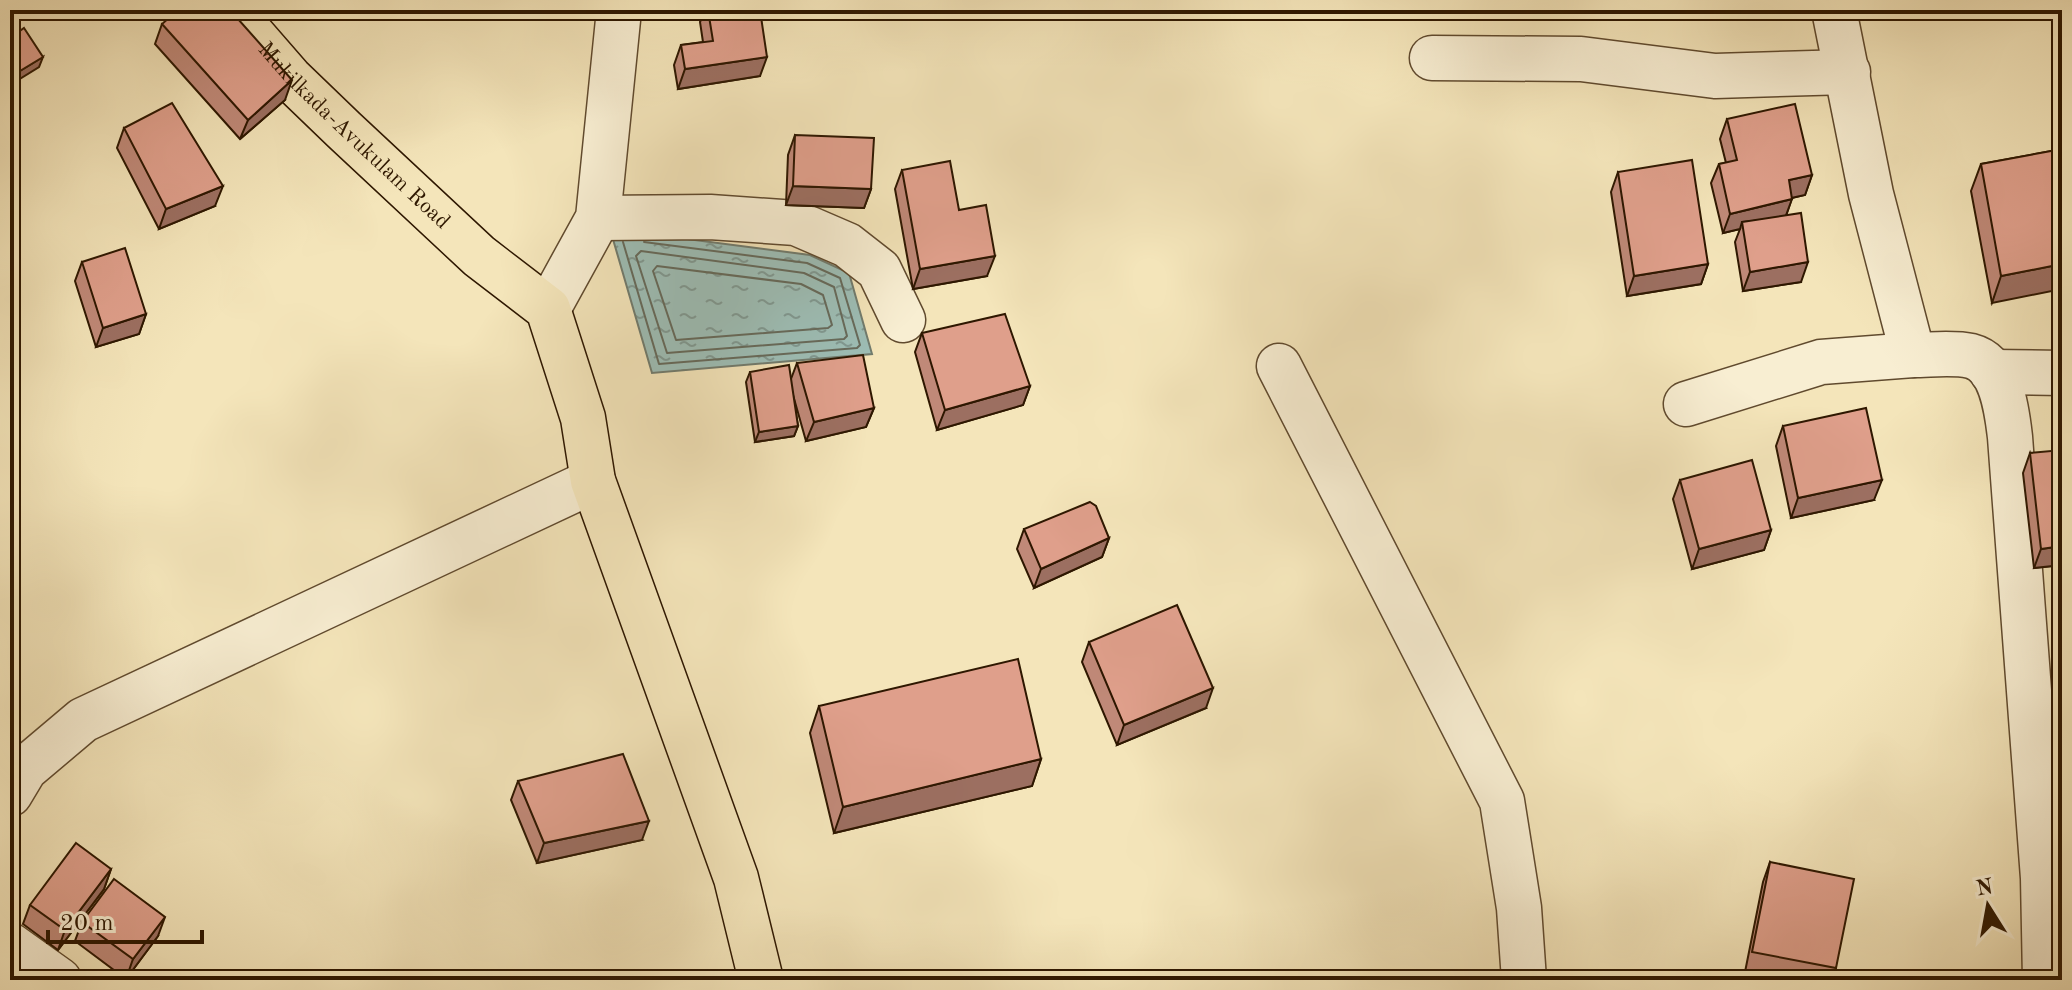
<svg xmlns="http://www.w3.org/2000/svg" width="2072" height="990" font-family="'Old Standard TT',serif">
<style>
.water{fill:url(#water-ripples);stroke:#717b6d;stroke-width:2}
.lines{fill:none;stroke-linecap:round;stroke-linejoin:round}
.shore{stroke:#666a5b;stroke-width:2}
.minor-casing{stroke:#604a2e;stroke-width:47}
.major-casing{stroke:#2e1700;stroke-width:47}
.minor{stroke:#f8eed2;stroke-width:44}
.major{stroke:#f4e5ba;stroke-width:44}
.wall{fill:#c08978;stroke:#2e1700;stroke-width:2}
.shaded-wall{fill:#9c6f61;stroke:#2e1700;stroke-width:2}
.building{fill:#df9f8b;stroke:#2e1700;stroke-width:2}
.labels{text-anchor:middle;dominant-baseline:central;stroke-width:8;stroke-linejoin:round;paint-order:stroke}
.street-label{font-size:22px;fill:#2e1700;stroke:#f8eed2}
</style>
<defs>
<pattern id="water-ripples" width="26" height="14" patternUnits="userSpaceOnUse" patternTransform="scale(2)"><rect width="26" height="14" fill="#9dbeb6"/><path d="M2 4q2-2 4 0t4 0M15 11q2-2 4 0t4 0" fill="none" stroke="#809992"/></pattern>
</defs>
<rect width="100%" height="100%" fill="#f4e5ba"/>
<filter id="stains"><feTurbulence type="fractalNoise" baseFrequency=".0025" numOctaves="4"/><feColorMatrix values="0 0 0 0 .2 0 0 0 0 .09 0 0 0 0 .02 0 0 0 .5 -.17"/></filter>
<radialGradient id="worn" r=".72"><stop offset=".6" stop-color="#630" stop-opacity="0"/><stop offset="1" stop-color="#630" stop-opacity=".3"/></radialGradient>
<!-- water -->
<path class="water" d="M 610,229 L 810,255 L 849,273 L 872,354 L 652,373 Z"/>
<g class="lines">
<!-- shore -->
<g class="shore">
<path d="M 623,242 L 659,364 L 857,348 L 860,345 L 840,278 L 807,263 L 644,242"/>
<path d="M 641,251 L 804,273 L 834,287 L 847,336 L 844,339 L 667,353 L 636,256 Z"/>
<path d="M 657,266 L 801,284 L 823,295 L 832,325 L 828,328 L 676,340 L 653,271 Z"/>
</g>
<!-- minor casing -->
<g class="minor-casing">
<g id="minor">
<path d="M 1834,10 L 1871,194 L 1913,355 C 1931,355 1953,352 1971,356 C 2002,364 2007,411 2010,437 L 2043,878 L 2045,980"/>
<path d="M 1432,58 L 1581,59 L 1715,76 L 1848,72"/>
<path d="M 598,218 L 710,217 L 796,223 L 847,245 L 879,270 L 903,320"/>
<path d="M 548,309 L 598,218 L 619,10"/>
<path d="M 1279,366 L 1502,801 L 1519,908 L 1524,980"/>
<path d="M 1992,372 L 2062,373"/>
<path d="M 1686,404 L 1821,362 L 1913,355"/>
<path d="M 10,794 L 25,769 L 83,720 L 593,481"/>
<path d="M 10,945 L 59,980"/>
</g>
</g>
<!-- major casing -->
<g class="major-casing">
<g id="major">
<path id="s1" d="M 231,10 L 290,78 L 344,130 L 479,256 L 548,309 L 583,418 L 593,481 L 736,878 L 761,980"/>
</g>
</g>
<!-- minor -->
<use href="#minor" class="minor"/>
<!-- major -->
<use href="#major" class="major"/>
</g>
<!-- wall -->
<g class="wall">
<path d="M 705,10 L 760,10 L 760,76 L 678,89 L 674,65 L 681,45 L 703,42 L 700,22 Z"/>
<path d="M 162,24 L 285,100 L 240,139 L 155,44 Z"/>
<path d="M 1727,119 L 1812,175 L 1805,195 L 1792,198 L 1786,216 L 1801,282 L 1743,291 L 1735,242 L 1740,229 L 1723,233 L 1711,183 L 1719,164 L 1726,163 L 1720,139 Z"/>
<path d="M 124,128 L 215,206 L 159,229 L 117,148 Z"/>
<path d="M 795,135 L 871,189 L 864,208 L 786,205 L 788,155 Z"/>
<path d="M 2062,149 L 1992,303 L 1971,191 L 1981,164 Z"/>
<path d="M 902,170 L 959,210 L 987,276 L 913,289 L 895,189 Z"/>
<path d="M 1618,172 L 1708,264 L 1701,284 L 1627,296 L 1611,192 Z"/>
<path d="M 82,262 L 146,314 L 139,334 L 96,347 L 75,281 Z"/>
<path d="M 922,333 L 1030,386 L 1023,405 L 937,430 L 915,352 Z"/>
<path d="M 797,363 L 874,408 L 866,427 L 806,441 L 793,395 L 798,426 L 794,436 L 755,442 L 746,382 L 750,372 L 791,379 Z"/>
<path d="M 1783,426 L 1874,500 L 1791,518 L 1776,446 Z"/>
<path d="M 2030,453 L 2062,565 L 2034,568 L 2023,473 Z"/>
<path d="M 1680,480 L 1771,530 L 1764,550 L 1692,569 L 1673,499 Z"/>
<path d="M 1024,529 L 1109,538 L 1102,557 L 1034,588 L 1017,549 Z"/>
<path d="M 1089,642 L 1206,708 L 1117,745 L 1082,662 Z"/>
<path d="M 819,706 L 1041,759 L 1032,786 L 834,833 L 810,733 Z"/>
<path d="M 518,781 L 642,840 L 537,863 L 511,800 Z"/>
<path d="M 1770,862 L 1836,968 L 1832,980 L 1791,980 L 1745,972 L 1763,882 Z"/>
<path d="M 111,869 L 104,889 L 58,950 L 23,924 L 30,905 Z"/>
<path d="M 82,922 L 158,936 L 126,979 L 75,941 Z"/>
</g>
<!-- shaded-wall -->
<g class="shaded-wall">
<path d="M 43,57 L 39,67 L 10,85 L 10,77 Z"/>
<path d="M 767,57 L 760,76 L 678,89 L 685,69 Z"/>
<path d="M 292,80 L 285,100 L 240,139 L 248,120 Z"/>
<path d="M 1812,175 L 1805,195 L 1782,200 L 1789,180 Z"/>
<path d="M 223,186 L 215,206 L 159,229 L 166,209 Z"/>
<path d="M 793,186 L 871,189 L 864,208 L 786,205 Z"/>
<path d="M 1792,199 L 1785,218 L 1742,222 L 1740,229 L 1723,233 L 1730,214 Z"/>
<path d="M 995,256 L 987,276 L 913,289 L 920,269 Z"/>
<path d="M 1808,262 L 1801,282 L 1743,291 L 1750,272 Z"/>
<path d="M 1708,264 L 1701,284 L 1627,296 L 1634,276 Z"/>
<path d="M 2062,264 L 2062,289 L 1992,303 L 2001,276 Z"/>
<path d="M 146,314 L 139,334 L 96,347 L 103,328 Z"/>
<path d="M 1030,386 L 1023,405 L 937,430 L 945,410 Z"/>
<path d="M 874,408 L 866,427 L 806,441 L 814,422 Z"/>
<path d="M 798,426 L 794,436 L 755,442 L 759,432 Z"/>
<path d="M 1882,480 L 1874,500 L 1791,518 L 1798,498 Z"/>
<path d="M 1771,530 L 1764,550 L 1692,569 L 1699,549 Z"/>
<path d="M 1109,538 L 1102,557 L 1034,588 L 1041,569 Z"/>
<path d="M 2062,546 L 2062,565 L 2034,568 L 2041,549 Z"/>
<path d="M 1213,688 L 1206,708 L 1117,745 L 1124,725 Z"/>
<path d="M 1041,759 L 1032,786 L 834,833 L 843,807 Z"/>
<path d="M 649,821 L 642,840 L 537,863 L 544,843 Z"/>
<path d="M 111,869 L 104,889 L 58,950 L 65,930 Z"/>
<path d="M 165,917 L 158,936 L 126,979 L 133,959 Z"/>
</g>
<!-- building -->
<g class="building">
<path d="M 178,10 L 230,10 L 292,80 L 248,120 L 162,24 Z"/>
<path d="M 708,10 L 760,10 L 767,57 L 685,69 L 681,45 L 713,41 Z"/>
<path d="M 24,28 L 43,57 L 10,77 L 10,38 Z"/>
<path d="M 172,103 L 223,186 L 166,209 L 124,128 Z"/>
<path d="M 1795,104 L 1812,175 L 1789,180 L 1792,199 L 1730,214 L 1719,164 L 1737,160 L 1727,119 Z"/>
<path d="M 795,135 L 874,138 L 871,189 L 793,186 Z"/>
<path d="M 2062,149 L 2062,264 L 2001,276 L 1981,164 Z"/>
<path d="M 1692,160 L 1708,264 L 1634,276 L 1618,172 Z"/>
<path d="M 950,161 L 959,210 L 986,205 L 995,256 L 920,269 L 902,170 Z"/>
<path d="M 1801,213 L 1808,262 L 1750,272 L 1742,222 Z"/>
<path d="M 125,248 L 146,314 L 103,328 L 82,262 Z"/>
<path d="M 1005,314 L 1030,386 L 945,410 L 922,333 Z"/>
<path d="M 863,355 L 874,408 L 814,422 L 797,363 Z"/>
<path d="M 789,365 L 798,426 L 759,432 L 750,372 Z"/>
<path d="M 1866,408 L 1882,480 L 1798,498 L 1783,426 Z"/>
<path d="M 2062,450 L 2062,546 L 2041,549 L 2030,453 Z"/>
<path d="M 1752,460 L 1771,530 L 1699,549 L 1680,480 Z"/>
<path d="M 1090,502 L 1096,506 L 1109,538 L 1041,569 L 1024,529 Z"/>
<path d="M 1177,605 L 1213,688 L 1124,725 L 1089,642 Z"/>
<path d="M 1018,659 L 1041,759 L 843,807 L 819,706 Z"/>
<path d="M 623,754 L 649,821 L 544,843 L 518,781 Z"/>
<path d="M 76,843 L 111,869 L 65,930 L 30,905 Z"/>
<path d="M 1770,862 L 1854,879 L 1836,968 L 1752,952 Z"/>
<path d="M 114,879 L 165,917 L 133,959 L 82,922 Z"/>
</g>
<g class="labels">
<!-- street labels -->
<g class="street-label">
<text stroke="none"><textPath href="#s1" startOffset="176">Mukilkada-Avukulam Road</textPath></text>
</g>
</g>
<!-- margin -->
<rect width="2072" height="990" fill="none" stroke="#f4e5ba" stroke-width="40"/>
<rect x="12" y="12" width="2048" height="966" fill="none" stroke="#2e1700" stroke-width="4"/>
<rect x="20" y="20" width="2032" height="950" fill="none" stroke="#2e1700" stroke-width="2"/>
<!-- north arrow -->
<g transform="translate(1988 906) rotate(349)" stroke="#f8eed2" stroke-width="6" paint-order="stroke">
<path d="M0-6L14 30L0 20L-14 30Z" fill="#2e1700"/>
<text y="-12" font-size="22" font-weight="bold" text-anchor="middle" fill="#2e1700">N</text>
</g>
<!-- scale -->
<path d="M48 930v12h154v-12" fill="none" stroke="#2e1700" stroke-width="4"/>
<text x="60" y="930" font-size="24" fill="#2e1700" stroke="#f8eed2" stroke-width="6" paint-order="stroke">20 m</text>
<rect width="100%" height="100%" filter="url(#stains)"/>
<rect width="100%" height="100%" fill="url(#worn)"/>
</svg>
